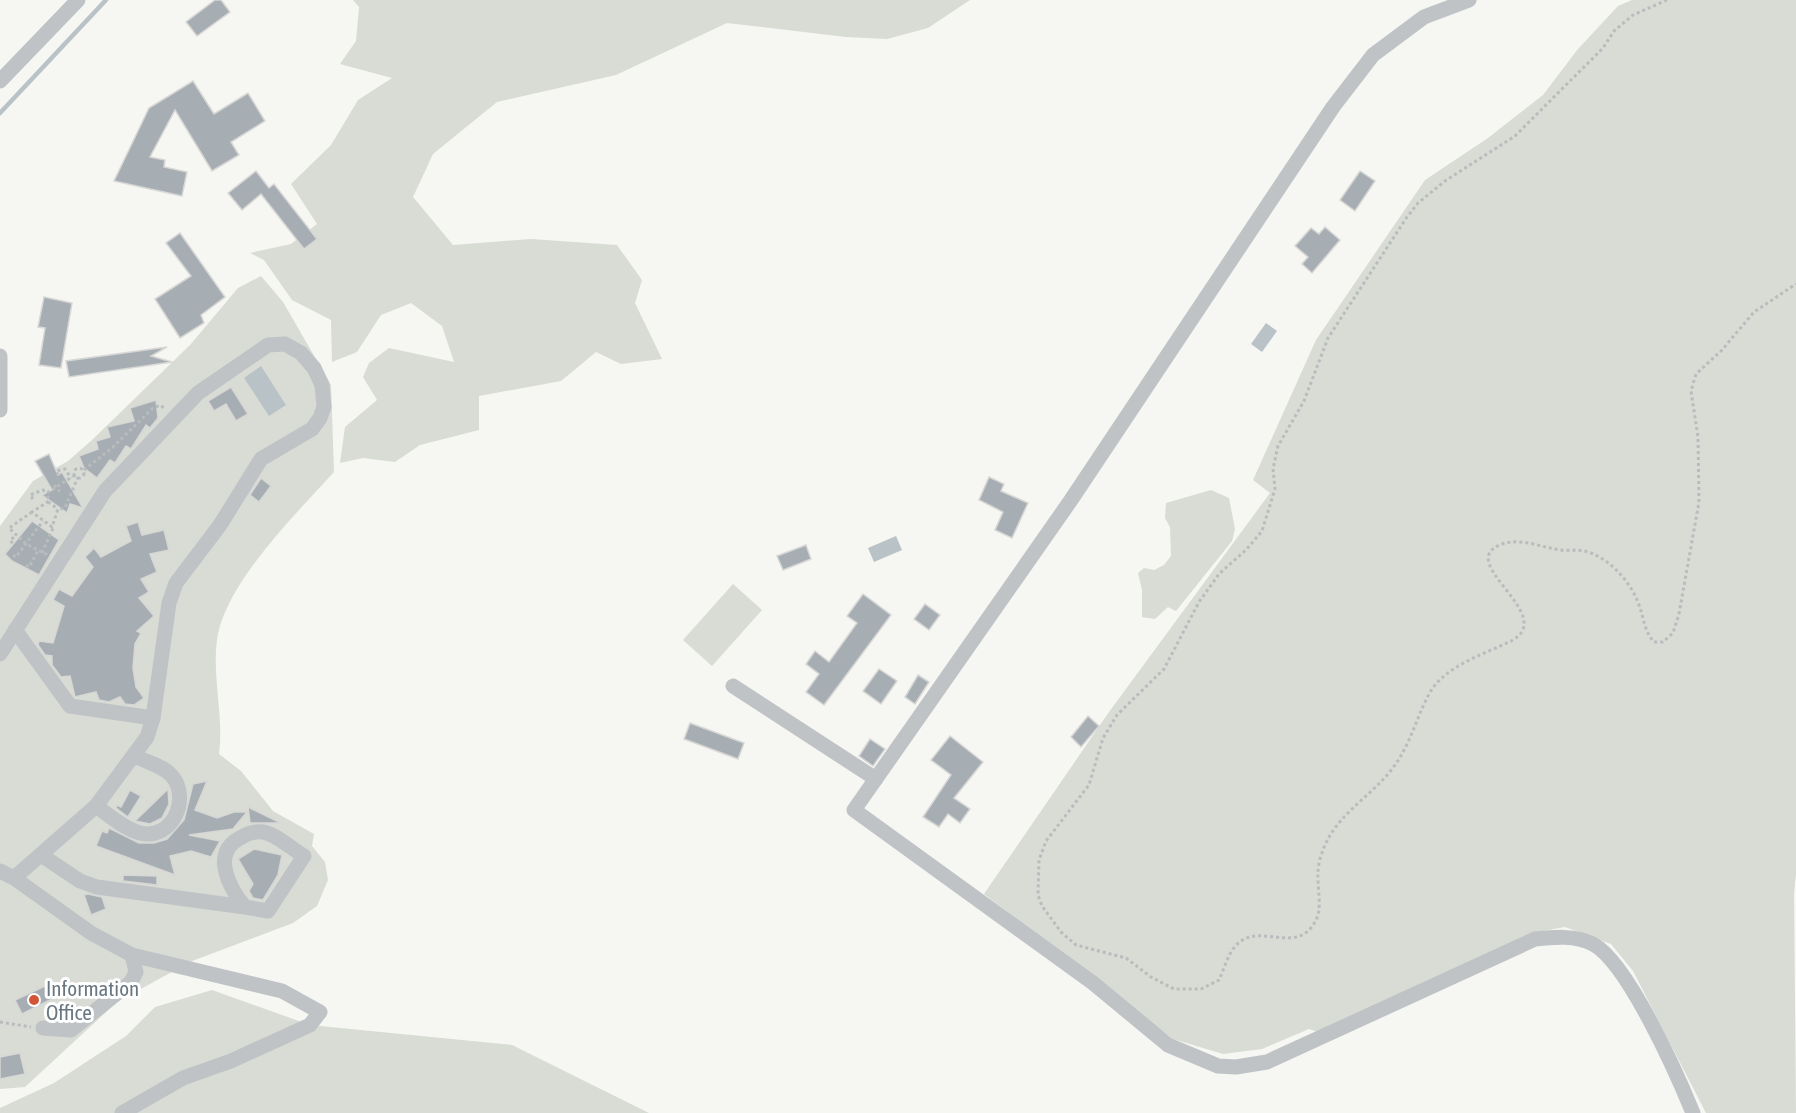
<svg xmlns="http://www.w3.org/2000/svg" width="1796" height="1113" font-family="'Asap Condensed',sans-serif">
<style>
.green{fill:#d8dcd4}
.water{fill:#b9c3c7}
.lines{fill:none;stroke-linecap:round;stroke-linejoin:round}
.stream{stroke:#b9c3c7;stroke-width:4.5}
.building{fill:#a7aeb3;stroke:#d7d7d5;stroke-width:1.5}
.path{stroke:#b9bcbe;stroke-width:3;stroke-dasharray:3 3;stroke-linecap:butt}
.minor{stroke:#bfc3c6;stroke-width:15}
.poi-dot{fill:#d35436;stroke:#fff;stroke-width:2}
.labels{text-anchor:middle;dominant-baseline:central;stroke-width:6;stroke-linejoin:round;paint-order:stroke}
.poi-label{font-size:21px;fill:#687781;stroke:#fff;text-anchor:start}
</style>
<rect width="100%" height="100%" fill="#f6f6f3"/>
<!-- green -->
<g class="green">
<path d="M 353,0 L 970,0 L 928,28 L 887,39 L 846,37 L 727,23 L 616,75 L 497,102 L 433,154 L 413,197 L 453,245 L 531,239 L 617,245 L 642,280 L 635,303 L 662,359 L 621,364 L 596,352 L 561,381 L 479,396 L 479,430 L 420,445 L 395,462 L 363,458 L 340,463 L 345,427 L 377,400 L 363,377 L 369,363 L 389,348 L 454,362 L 442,326 L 411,303 L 381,315 L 357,352 L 332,362 L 331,320 L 292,300 L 264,260 L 250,253 L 291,244 L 317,224 L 291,184 L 331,145 L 358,100 L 392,78 L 340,64 L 356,41 L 359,7 Z"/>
<path d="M 1632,0 L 1796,0 L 1796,874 L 1794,893 L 1796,1113 L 1706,1113 L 1633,971 L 1611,944 L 1565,927 L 1543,931 L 1321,1033 L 1309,1029 L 1262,1049 L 1223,1054 L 1173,1039 L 984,894 L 1109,712 L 1270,493 L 1253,480 L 1316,340 L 1425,180 L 1488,138 L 1543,95 L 1578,49 L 1618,6 Z"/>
<path d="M 261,276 L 283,302 L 331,385 L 334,472 C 296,514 225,583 217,640 C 212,679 224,716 219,754 L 241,771 L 273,811 L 314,834 L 312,846 L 325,862 L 328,880 L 317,906 L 293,923 L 192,961 L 117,1002 L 25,1087 L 0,1089 L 0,526 L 33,481 L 68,461 L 92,440 L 190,345 L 238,288 Z"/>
<path d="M 1211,490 L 1229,498 L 1235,529 L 1232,541 L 1176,611 L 1168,607 L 1155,619 L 1142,617 L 1142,590 L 1138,573 L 1144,568 L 1154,570 L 1164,565 L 1171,556 L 1170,527 L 1165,518 L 1166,503 Z"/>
<path d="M 733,584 L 762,610 L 712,666 L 683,640 Z"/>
<path d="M 212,990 L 310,1025 L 512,1045 L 649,1113 L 0,1113 L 0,1108 L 54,1083 L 126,1036 L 155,1007 Z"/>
</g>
<!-- water -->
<g class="water">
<path d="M 1266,323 L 1277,331 L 1262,352 L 1251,344 Z"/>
<path d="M 261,366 L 286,405 L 269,416 L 244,378 Z"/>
<path d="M 896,536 L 902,550 L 874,562 L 868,548 Z"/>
</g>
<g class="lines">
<!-- stream -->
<path class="stream" d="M 0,113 L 106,0"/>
</g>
<!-- building -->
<g class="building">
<path d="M 215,0 L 221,0 L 230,12 L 197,36 L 186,22 Z"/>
<path d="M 193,81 L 214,114 L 248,93 L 265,121 L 231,142 L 239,155 L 212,171 L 175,110 L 150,157 L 165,160 L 164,167 L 187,172 L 182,196 L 114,181 L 149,108 Z"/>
<path d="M 256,171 L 269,188 L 274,184 L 317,239 L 304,249 L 261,194 L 242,210 L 228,193 Z"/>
<path d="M 1360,171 L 1375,181 L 1355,211 L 1340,200 Z"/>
<path d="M 1325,227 L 1340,240 L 1312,273 L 1302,264 L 1308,257 L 1295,246 L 1311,228 L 1319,234 Z"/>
<path d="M 180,233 L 225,297 L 201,315 L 204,323 L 180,338 L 155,299 L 191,276 L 166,243 Z"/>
<path d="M 44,297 L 72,303 L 61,368 L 39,365 L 45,328 L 38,327 Z"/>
<path d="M 167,347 L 151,356 L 172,362 L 69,377 L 66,361 Z"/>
<path d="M 231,387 L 248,414 L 236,421 L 226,404 L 214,411 L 208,401 Z"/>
<path d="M 156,400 L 158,418 L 150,428 L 146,425 L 131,449 L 126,446 L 115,463 L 110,460 L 97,478 L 84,468 L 79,456 L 98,449 L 96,441 L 110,437 L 107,427 L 134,421 L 130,408 Z"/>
<path d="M 49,454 L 58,475 L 62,472 L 83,508 L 70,504 L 67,513 L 42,495 L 52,490 L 35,461 Z"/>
<path d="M 989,477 L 1004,484 L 1001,491 L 1028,503 L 1012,538 L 995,530 L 1003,512 L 979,500 Z"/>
<path d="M 261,478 L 271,486 L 259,502 L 250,495 Z"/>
<path d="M 32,521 L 59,540 L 39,575 L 12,561 L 5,554 Z"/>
<path d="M 138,522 L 142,535 L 164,530 L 169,550 L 150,554 L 157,572 L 141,579 L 149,592 L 139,598 L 154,616 L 137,631 L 141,633 L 135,644 L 133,668 L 136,687 L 144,698 L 134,705 L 125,704 L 120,697 L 109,702 L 99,700 L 96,692 L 75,697 L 70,676 L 61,677 L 52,665 L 52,656 L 45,655 L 38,645 L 39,641 L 53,643 L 64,606 L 53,600 L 59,589 L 72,596 L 93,567 L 85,557 L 94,548 L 101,557 L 131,541 L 126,526 Z"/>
<path d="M 806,545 L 811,559 L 783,570 L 777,556 Z"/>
<path d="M 863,594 L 891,615 L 824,705 L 806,692 L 819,674 L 806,664 L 815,651 L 829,662 L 857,623 L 847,616 Z"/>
<path d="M 925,604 L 940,615 L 929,630 L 914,619 Z"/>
<path d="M 879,669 L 897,681 L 881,704 L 863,691 Z"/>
<path d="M 918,675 L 929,682 L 915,704 L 905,697 Z"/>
<path d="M 1088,716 L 1099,726 L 1081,747 L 1071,737 Z"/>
<path d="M 690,723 L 744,743 L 738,759 L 684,739 Z"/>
<path d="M 950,736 L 983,762 L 954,798 L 970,809 L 960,823 L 948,814 L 939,827 L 923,817 L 951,775 L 931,760 Z"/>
<path d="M 870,739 L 885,749 L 873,766 L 859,756 Z"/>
<path d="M 207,781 L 195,810 L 217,818 L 234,812 L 247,812 L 233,829 L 189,835 L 220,841 L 211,857 L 191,851 L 170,856 L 175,875 L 96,846 L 102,831 L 107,833 L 109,828 L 139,843 L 154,843 L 167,839 L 184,820 L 193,784 Z"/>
<path d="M 168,789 L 169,804 L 162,818 L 150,824 L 135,821 Z"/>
<path d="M 130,790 L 141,796 L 128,817 L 116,808 L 117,805 L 121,807 Z"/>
<path d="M 248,807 L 281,823 L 250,823 Z"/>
<path d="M 254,849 L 282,855 L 278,875 L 263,900 L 253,898 L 249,891 L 253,884 L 238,859 Z"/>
<path d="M 123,875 L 157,876 L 157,885 L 123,881 Z"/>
<path d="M 88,894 L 102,897 L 106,909 L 91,915 L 84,895 Z"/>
<path d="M 45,986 L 52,999 L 22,1014 L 15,1000 Z"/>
<path d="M 20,1053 L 25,1074 L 0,1079 L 0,1057 Z"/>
</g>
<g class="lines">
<!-- path -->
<g class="path">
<path d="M 1667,0 L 1633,15 L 1614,31 L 1603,48 L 1515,136 L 1445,181 L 1418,203 L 1407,217 L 1328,338 L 1304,401 L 1278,446 L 1273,469 L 1275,489 L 1262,531 L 1246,550 L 1219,574 L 1199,602 L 1164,669 L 1117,715 L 1103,738 L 1089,785 L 1046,841 L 1039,860 L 1038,895 L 1042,906 L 1061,932 L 1076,945 L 1126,958 L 1151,977 L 1174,989 L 1201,989 L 1219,980 C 1225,967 1229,949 1241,941 C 1264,925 1297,954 1315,922 C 1323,909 1317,888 1318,873 C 1318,862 1323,848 1328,839 C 1343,811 1374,793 1392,769 C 1410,746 1415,721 1428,696 C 1442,667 1482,655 1509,642 C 1563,617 1451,562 1502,544 C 1520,538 1538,546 1555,549 C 1567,552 1580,548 1591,553 C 1612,561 1632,584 1639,605 C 1644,618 1644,631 1654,642 L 1663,642 L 1673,633 L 1679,614 L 1699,502 L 1698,437 L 1691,391 L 1696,374 L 1722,350 L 1754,312 L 1796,284"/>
<circle cx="79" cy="473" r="5"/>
<path d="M 84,470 L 113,447 L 153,408 L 160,405 L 164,408"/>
<path d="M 58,475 L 56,471 L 65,469 L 71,478"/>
<path d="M 75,475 L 47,493 L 49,501 L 32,512 L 52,527 L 58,509 L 65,508 L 78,477"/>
<path d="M 54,485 L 60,492"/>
<path d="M 33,499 L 30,495 L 43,490 L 47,493"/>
<path d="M 48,502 L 58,509"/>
<path d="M 32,512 L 9,528 L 26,544 L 48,555"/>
<path d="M 13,543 L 10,541 L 16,535"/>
<path d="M 42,553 L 53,528"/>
<path d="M 13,555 L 16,557 L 43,521"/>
<path d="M 26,565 L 29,567 L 38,551"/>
<path d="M 0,1022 L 31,1027"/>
</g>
<!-- minor -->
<g class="minor">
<path d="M 1469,0 L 1424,17 L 1373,55 L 1333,107 L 1071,500 L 854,810 L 1093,983 L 1168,1045 L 1218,1066 L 1236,1067 L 1267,1062 L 1535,939 C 1554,937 1575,935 1593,944 C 1628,963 1677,1074 1693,1113"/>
<path d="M 0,81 L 78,0"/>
<path d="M 0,356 L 0,410"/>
<path d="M 15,630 L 70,706 L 153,718"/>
<path d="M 0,654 L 105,491 L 198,393 L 268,345 L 285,344 L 301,353 L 314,368 L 322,385 L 324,407 L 320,418 L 312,429 L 261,459 L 220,525 L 176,583 L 169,603 L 153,718 L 147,737 L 96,806 L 14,878"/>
<path d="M 733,686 L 876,779"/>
<path d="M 96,806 C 109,815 124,829 140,833 C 172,841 191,799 172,776 C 164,766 146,762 135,756"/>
<path d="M 41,855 L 80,881 L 97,887 L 245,907 L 268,911 L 304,856 C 292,849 276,834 263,832 C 255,831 246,834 240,838 C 210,853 230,889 245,907"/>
<path d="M 0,871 L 14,878 L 91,933 L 132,955 L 282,991 L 320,1012 L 310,1025 L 231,1061 L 183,1078 L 122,1113"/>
<path d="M 43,1028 L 71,1030 L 131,982 L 136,972 L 132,955"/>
</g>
</g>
<!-- markers -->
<circle class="poi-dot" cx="34" cy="1000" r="6"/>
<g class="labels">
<!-- poi labels -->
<g class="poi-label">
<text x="46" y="988">Information<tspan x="46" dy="24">Office</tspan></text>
</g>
</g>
</svg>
